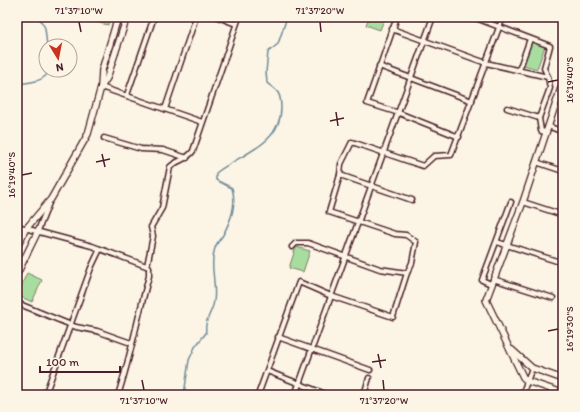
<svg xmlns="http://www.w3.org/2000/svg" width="580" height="412" font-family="Itim,sans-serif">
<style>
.green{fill:#a9dd9f;stroke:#7a7e65}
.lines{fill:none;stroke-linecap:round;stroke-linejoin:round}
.stream{stroke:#6e8b9b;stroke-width:1.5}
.minor-casing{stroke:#4a1f2b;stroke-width:7}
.tertiary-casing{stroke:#4a1f2b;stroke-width:8}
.minor{stroke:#fcf5e5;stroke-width:4}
.tertiary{stroke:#fcf5e5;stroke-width:5.5}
.ticks{fill:none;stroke:#4a1f2b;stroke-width:1.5}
.neatline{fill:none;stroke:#4a1f2b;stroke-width:1.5}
.ticks-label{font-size:10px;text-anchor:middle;fill:#4a1f2b}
</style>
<rect width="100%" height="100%" fill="#fcf5e5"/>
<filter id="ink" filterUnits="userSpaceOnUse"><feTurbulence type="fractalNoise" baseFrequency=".025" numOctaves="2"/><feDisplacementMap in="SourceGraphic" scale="8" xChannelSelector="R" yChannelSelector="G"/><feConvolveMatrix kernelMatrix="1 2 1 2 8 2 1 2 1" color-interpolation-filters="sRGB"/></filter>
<g filter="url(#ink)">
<!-- green -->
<g class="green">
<path d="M 93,17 L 110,17 L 108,25 L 92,21 Z"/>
<path d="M 369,17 L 385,17 L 380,30 L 366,25 Z"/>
<path d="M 531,42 L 545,46 L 537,69 L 524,65 Z"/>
<path d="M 296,247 L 310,251 L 303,272 L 289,268 Z"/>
<path d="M 27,273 L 42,280 L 32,302 L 17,295 Z"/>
</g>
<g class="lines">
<!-- stream -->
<g class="stream">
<path d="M 39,17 L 45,28 L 47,46"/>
<path d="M 17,84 C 30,82 43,83 50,70"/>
<path d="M 184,395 L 189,360 L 195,347 L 206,333 C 204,319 212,314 214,301 C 217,284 209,266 215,248 C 216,244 220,239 223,235 C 231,220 237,205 232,188 L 216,180 L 216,173 C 240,154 281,145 281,108 C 281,93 278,91 267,83 L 266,72 L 268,52 L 278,44 L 287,17"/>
</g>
<!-- minor casing -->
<g class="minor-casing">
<g id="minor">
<path d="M 218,17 L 236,24"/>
<path d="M 397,17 L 367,103 L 399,113 L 459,137"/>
<path d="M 473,17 L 550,46 L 544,68 L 548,77"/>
<path d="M 392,29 L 486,63 L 548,77 L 550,88 L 539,118"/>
<path d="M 379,66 L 472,101"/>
<path d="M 519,70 L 530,39"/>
<path d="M 101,87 L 202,122"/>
<path d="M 127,95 L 154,17"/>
<path d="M 507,108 L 539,118 L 541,131 L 545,132"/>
<path d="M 165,109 L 196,17"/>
<path d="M 548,126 L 563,132"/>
<path d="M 104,138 L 141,149 L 163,150 L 187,158"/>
<path d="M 536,162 L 563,171"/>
<path d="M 340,175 L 412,200"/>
<path d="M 523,202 L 563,215"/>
<path d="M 17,226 L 92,246 L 149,267 L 149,276 C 138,315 131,356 118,395"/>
<path d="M 37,233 L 49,203"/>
<path d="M 497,242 L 563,263"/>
<path d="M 292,247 L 296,243 L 308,243 L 380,269 L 407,273"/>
<path d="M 147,266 L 153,236 L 151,227 L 162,208 L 170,167 C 177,160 187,160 193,151 L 239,17"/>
<path d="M 493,279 L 553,298"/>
<path d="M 491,284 L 482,280 L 511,202"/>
<path d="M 17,303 L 76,327 L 97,331 L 131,343"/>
<path d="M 278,337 L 370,370"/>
<path d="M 267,371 L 328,395"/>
<path d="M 45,395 L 91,268 L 100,249"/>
<path d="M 258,395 L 299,282 L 331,296 L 393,317 L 407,273 L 412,263 L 416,242 L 406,235 L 395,234 L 329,212 L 340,175 L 341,164 L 352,142 L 423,166 L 434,156 L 451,155 L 503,17"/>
<path d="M 295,395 L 433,17"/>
<path d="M 364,395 L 369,378"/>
<path d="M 522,395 L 532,368"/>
</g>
</g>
<!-- tertiary casing -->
<g class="tertiary-casing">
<g id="tertiary">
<path d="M 563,82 L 523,202 L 486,300 L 523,377 L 527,381 L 563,393"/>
<path d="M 101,87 L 102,70 L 118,17"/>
<path d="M 17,247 L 25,230 L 51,199 L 88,134 L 101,87 L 107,78 L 127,17"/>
<path d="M 17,274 L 37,233"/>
<path d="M 512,350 L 532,368 L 563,379"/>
</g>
</g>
<!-- minor -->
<use href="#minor" class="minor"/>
<!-- tertiary -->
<use href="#tertiary" class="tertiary"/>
</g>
</g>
<!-- ticks -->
<path class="ticks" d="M 79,22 L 81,32M 320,22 L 321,32M 548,82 L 558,80M 336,112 L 338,126M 330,121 L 344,118M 102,154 L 105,167M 96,162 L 110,159M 22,175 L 32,173M 548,331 L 558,329M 378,354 L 381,368M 372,362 L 386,360M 142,380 L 144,390M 383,380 L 384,390"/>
<!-- margin -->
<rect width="580" height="412" fill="none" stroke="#fcf5e5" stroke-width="44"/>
<!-- north arrow -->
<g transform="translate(58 58) rotate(170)"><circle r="19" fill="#fcf5e5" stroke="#b59f9b"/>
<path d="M0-3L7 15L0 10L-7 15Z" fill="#c8321e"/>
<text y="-6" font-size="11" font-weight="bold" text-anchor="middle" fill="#4a1f2b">N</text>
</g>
<!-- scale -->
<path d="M40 366v6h80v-6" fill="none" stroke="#4a1f2b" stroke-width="2"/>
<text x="46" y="366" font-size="12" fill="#4a1f2b" stroke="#fcf5e5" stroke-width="3" paint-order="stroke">100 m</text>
<rect x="22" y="22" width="536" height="368" class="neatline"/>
<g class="ticks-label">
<text x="79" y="14">71°37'10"W</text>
<text x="320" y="14">71°37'20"W</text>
<text transform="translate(569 80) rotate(-90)" y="4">16°19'40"S</text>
<text transform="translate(11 175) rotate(-90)" y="4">16°19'40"S</text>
<text transform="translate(569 329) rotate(-90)" y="4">16°19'30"S</text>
<text x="144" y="404">71°37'10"W</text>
<text x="384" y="404">71°37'20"W</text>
</g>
</svg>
